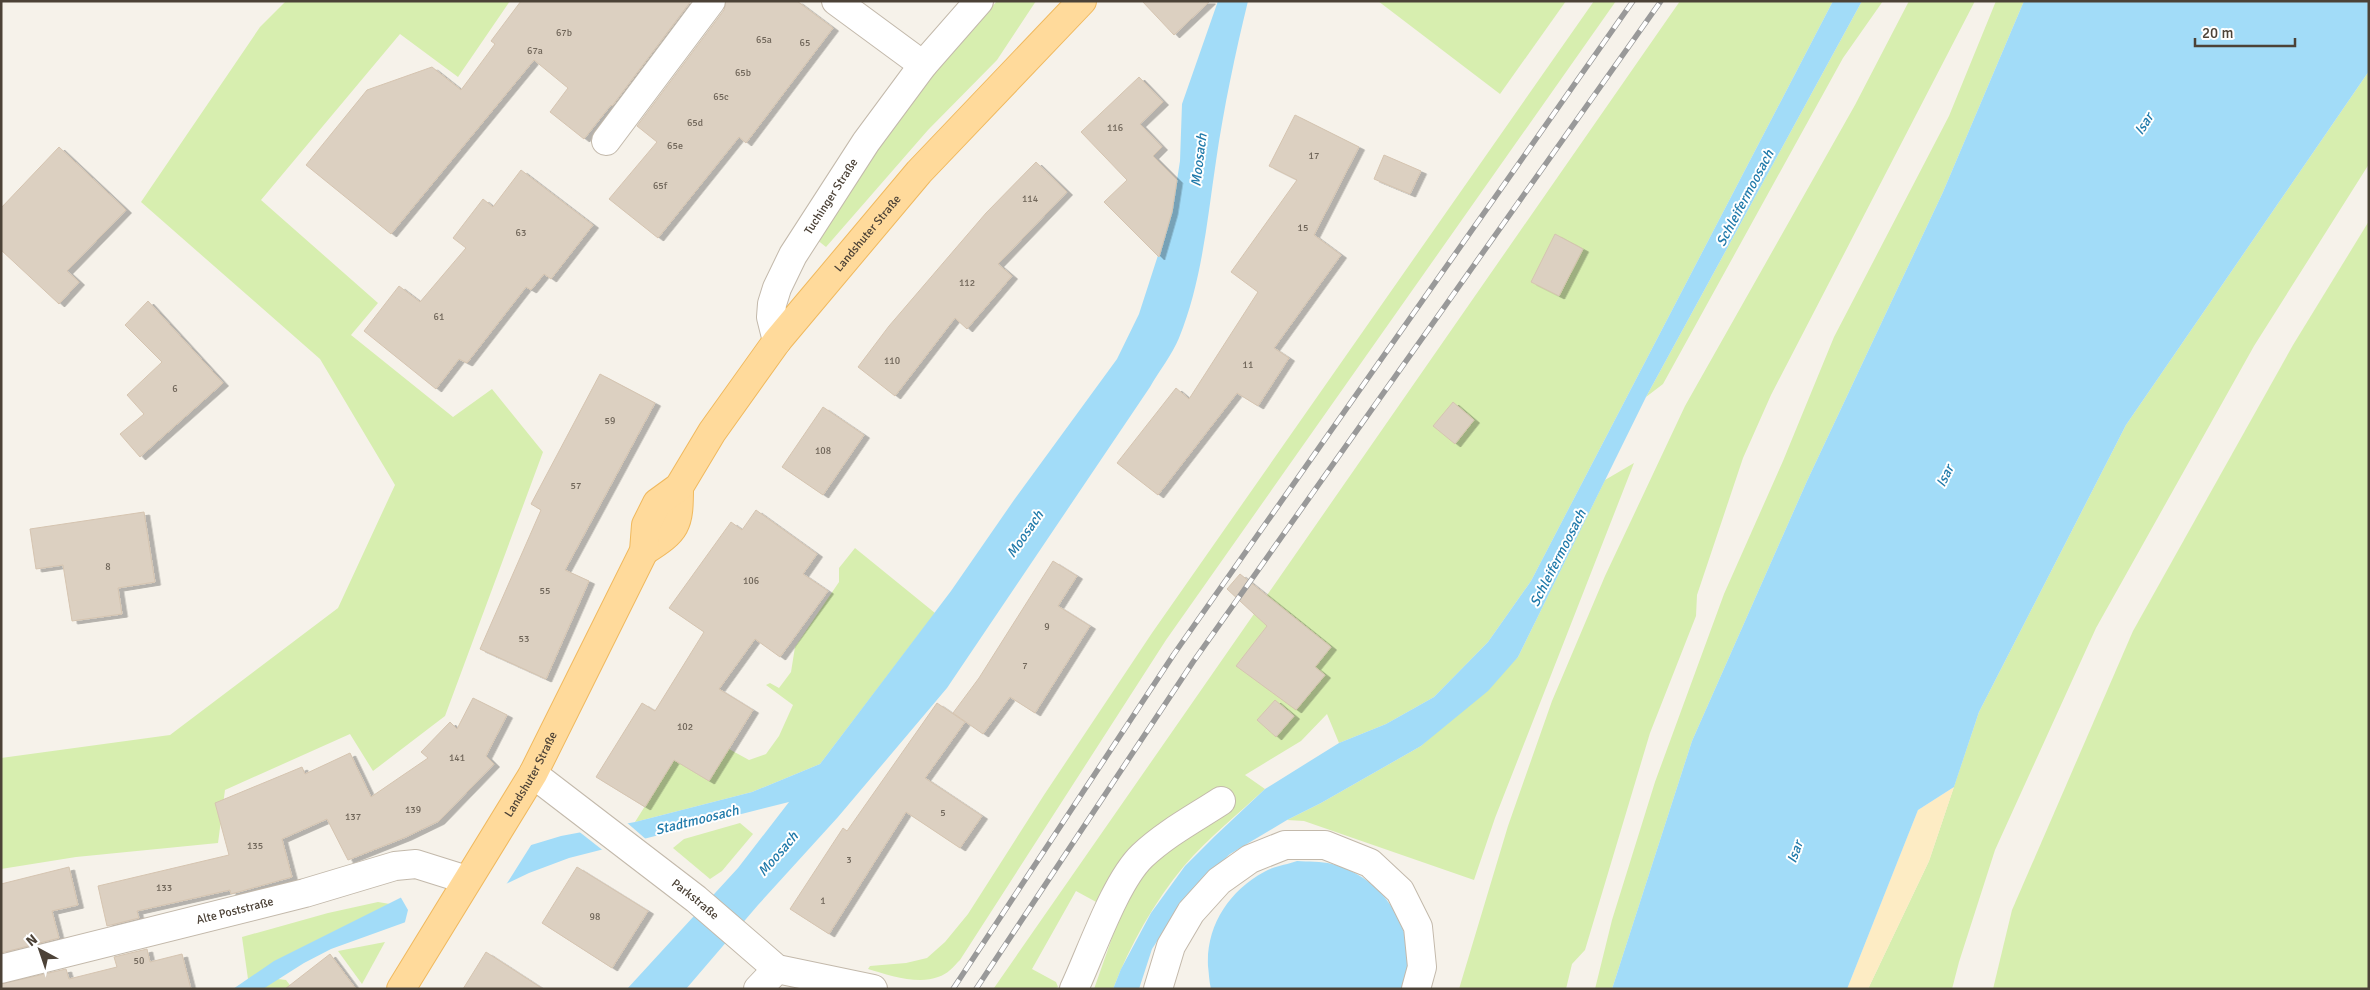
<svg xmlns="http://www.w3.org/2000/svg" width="2370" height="990" font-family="Signika,sans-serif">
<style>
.green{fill:#d7eeaf}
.sand{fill:#fdecc4}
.water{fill:#a2dcf8}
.pier{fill:#f6f2ea}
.building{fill:#dcd0c1;stroke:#d5c4b0;filter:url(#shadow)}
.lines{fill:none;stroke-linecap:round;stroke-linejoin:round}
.minor-casing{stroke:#c3b9ab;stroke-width:30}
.major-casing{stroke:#f0b95e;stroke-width:30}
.minor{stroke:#fff;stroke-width:28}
.major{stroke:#ffda9b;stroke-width:28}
.rail-casing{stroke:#999;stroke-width:5.5}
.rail{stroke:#fff;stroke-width:4;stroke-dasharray:11;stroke-linecap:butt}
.labels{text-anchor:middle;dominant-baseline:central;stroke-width:4;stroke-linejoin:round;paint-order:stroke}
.number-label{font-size:10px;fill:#70665a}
.street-label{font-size:12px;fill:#4c4237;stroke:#fff}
.water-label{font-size:14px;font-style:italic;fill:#207aaa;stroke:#fff}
</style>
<defs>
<filter id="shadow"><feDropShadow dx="5.5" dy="3" stdDeviation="0" flood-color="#0004"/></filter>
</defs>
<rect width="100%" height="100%" fill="#f6f2ea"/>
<!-- green -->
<g class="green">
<path d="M 286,1 L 510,1 L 458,77 L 400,34 L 261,200 L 378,303 L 351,335 L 453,417 L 492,389 L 543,452 L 445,716 L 373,771 L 350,734 L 225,790 L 218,843 L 76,857 L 1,869 L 1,758 L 170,735 L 338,608 L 395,485 L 320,359 L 141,202 L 260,27 Z"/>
<path d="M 997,1 L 1036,1 L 997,60 L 928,130 L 826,247 L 816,239 L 893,128 L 933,75 Z"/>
<path d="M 1378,1 L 1566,1 L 1500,94 Z"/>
<path d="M 1594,1 L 1616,1 L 1166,640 L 960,960 C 953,967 948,974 938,977 C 918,985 888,975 868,969 L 870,966 L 906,963 L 927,958 L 945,942 L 968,914 L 1044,795 L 1152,633 Z"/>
<path d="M 1680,1 L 1833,1 L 1531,581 L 1488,642 L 1434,697 L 1386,724 L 1339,743 L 1327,714 L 1301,741 L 1245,775 L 1265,789 C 1238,814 1208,838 1184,866 C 1154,902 1130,945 1113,989 L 1094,989 L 1120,915 L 1076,891 L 1032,969 L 1056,982 L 1058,987 L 1054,989 L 994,988 Z"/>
<path d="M 1862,1 L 1883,1 L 1843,58 L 1663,384 L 1646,397 Z"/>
<path d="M 1909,1 L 1975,1 L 1771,395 L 1743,458 L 1697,595 L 1696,616 L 1650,733 L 1585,950 L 1572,964 L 1566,989 L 1459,989 L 1508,826 L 1552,701 L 1605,576 L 1685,406 L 1855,105 Z"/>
<path d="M 1996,1 L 2024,1 L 1943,192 L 1807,481 L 1692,741 L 1612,989 L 1595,989 L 1612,920 L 1655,782 L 1724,594 L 1783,461 L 1834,337 L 1949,116 Z"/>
<path d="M 2369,71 L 2369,164 L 2254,346 L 2096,628 L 1995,850 L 1959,962 L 1952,989 L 1868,989 L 1929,861 L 1979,712 L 2126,425 Z"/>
<path d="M 2369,221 L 2369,989 L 1993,989 L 2012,910 L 2133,631 L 2293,345 Z"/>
<path d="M 1634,463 L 1495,818 L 1474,880 L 1304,821 L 1287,820 L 1321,803 L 1421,746 L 1518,657 L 1605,480 Z"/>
<path d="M 855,548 L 935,613 L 820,764 L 752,792 L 635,822 L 674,760 L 709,781 L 729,749 L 749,760 L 766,754 L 779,736 L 793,705 L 766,685 L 770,683 L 779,688 L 791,672 L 795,647 L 839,582 L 839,568 Z"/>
<path d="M 740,823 L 753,834 L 722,871 L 710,879 L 673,848 L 684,839 Z"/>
<path d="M 378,902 L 390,904 L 366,916 L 278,979 L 286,980 L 293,989 L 245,989 L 248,979 L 242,937 L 328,913 Z"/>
<path d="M 385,942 L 362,984 L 338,951 Z"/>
</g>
<!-- sand -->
<path class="sand" d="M 1954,787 L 1929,861 L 1868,989 L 1847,989 L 1918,810 Z"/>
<!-- water -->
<g class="water">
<path d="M 1218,1 L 1248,1 C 1235,54 1224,107 1216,161 C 1207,221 1202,281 1179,338 C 1172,355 1159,371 1150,387 L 947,688 L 838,817 L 758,905 L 686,989 L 627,989 L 738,868 L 789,802 L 569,858 L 529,873 L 489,892 L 331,949 L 304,963 L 263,989 L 233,989 L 274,961 L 422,887 L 495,856 L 561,836 L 635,822 L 752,792 L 820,764 L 951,591 L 1014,500 L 1117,359 L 1139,314 L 1172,212 L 1180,161 L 1182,104 Z"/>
<path d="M 1833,1 L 1862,1 L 1646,397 L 1518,657 L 1488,691 L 1421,746 L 1321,803 L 1287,820 L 1230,854 L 1194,888 L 1178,909 L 1152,949 L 1139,989 L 1113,989 L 1121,969 L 1151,913 L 1185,866 L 1214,837 L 1265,789 L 1339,743 L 1386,724 L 1434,697 L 1488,642 L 1531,581 Z"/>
<path d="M 2024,1 L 2369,1 L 2369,71 L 2126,425 L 1979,712 L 1954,787 L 1918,810 L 1847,989 L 1612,989 L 1692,741 L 1807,481 L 1943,192 Z"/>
<path d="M 1297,861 C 1308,862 1321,861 1332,864 C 1375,875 1406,913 1409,958 C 1410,968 1407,979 1405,989 L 1211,989 C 1209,981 1209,974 1208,966 C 1206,926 1229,891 1264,872 C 1273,866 1287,865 1297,861 Z"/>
</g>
<!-- pier -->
<g class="pier">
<path d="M 625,821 L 648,841 L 605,852 L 577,830 Z"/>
<path d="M 533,842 L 504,888 L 404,926 L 408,910 L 400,896 L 494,854 Z"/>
</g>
<!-- building -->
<g class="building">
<path d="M 521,1 L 691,1 L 612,106 L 611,105 L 584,139 L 550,112 L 568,88 L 534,60 L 391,234 L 306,165 L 367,90 L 432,67 L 461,90 L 495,44 L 491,41 Z"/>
<path d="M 726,1 L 797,1 L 833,28 L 746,143 L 739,137 L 658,238 L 609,199 L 657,142 L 637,126 L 724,10 Z"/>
<path d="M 1142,1 L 1210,1 L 1174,35 Z"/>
<path d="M 1139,77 L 1163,102 L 1140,124 L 1162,147 L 1153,156 L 1177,180 L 1172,212 L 1159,257 L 1104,202 L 1127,180 L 1081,132 Z"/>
<path d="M 1295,115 L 1359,147 L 1314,235 L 1341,255 L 1274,348 L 1289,358 L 1258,406 L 1237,393 L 1158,495 L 1117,463 L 1176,388 L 1189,399 L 1258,292 L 1231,272 L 1297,180 L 1269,166 Z"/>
<path d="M 59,147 L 126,210 L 67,271 L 79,282 L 59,304 L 1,250 L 1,208 Z"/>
<path d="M 1384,155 L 1421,171 L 1410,194 L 1374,179 Z"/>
<path d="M 1036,162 L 1067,192 L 998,264 L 1012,276 L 967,329 L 955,318 L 895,396 L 858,367 L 889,326 L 986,213 Z"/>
<path d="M 521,170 L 593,225 L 551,279 L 544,274 L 531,290 L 526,287 L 467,363 L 459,359 L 436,389 L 364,331 L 399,286 L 420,302 L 466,248 L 453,238 L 483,199 L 493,207 Z"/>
<path d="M 1555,234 L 1583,249 L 1559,296 L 1531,282 Z"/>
<path d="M 148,301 L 223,383 L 140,457 L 120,434 L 144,414 L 127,395 L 162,362 L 125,325 Z"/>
<path d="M 600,374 L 655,403 L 565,570 L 589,581 L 546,679 L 480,649 L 541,510 L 531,504 Z"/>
<path d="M 1453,402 L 1474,420 L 1455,444 L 1433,426 Z"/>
<path d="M 823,407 L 864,435 L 823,495 L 782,467 Z"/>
<path d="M 756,510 L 817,554 L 803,574 L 828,591 L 780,657 L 755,639 L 719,689 L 753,710 L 709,781 L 674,760 L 645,807 L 596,777 L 642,703 L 655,711 L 704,632 L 669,608 L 731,522 L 742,530 Z"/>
<path d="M 144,512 L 155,582 L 118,588 L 122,614 L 72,621 L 63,565 L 36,569 L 30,529 Z"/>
<path d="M 1053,561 L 1077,576 L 1058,606 L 1090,626 L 1035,713 L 1010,697 L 983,734 L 953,713 L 979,678 Z"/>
<path d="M 1240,574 L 1331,647 L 1315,667 L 1325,675 L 1296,710 L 1236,666 L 1267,626 L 1227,589 Z"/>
<path d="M 473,698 L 507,715 L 486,756 L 494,764 L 439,821 L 406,837 L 348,860 L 327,819 L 282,839 L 292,877 L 231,894 L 230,890 L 137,911 L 139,918 L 107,926 L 98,886 L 229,855 L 215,803 L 302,767 L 305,774 L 350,753 L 371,797 L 428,758 L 421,752 L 450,722 L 457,729 Z"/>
<path d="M 1275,700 L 1294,716 L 1276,737 L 1257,720 Z"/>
<path d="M 937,703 L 965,722 L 925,778 L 982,816 L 960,848 L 906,812 L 829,934 L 790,909 L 843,828 L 847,831 Z"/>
<path d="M 69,867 L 78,905 L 52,911 L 59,938 L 1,953 L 1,884 Z"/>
<path d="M 577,867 L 648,911 L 612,968 L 542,923 Z"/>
<path d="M 147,949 L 150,962 L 182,954 L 191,989 L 1,989 L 1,984 L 66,969 L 69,979 L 117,967 L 114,957 Z"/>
<path d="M 486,952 L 543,989 L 463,989 Z"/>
<path d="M 330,954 L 356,989 L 285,989 Z"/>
</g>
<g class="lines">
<!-- minor casing -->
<g class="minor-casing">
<g id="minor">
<path d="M 836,1 L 923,65"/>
<path d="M 606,141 L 711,1"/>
<path id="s1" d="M 777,341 L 771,317 L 772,304 L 777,288 L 793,255 L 866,142 L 923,65 L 979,1"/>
<path id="s2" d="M 533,774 L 696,899 L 777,969 L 873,989"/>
<path id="s3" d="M 1,969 L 305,893 L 395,866 L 416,864 L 467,880"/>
<path d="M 758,989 L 777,969"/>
<path d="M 1074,989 C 1091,953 1115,882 1142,856 C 1165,834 1195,818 1221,801"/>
<path d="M 1158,989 L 1171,946 L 1191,912 L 1219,881 L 1250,859 L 1285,845 L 1325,845 L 1370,863 L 1400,891 L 1418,927 L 1422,967 L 1416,989"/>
</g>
</g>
<!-- major casing -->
<g class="major-casing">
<g id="major">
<path d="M 644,551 C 677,530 679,526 679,487"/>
<path id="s4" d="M 401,989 L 533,774 L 644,551 L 646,525 L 657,503 L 679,487 L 712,432 L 777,341 L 919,172 L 1082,1"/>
</g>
</g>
<!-- minor -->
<use href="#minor" class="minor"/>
<!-- major -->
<use href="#major" class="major"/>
<!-- rail casing -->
<g class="rail-casing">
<g id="rail">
<path d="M 953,989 L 1174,654 L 1633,1"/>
<path d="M 976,989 L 1193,662 L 1661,1"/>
</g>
</g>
<!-- rail -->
<use href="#rail" class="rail"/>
</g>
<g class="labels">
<!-- number labels -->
<g class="number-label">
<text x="564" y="33">67b</text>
<text x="764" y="40">65a</text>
<text x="805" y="43">65</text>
<text x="535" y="51">67a</text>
<text x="743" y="73">65b</text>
<text x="721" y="97">65c</text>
<text x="695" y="123">65d</text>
<text x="1115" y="128">116</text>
<text x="675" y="146">65e</text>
<text x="1314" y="156">17</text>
<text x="660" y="186">65f</text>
<text x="1030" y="199">114</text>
<text x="1303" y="228">15</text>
<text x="521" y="233">63</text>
<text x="967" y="283">112</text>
<text x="439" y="317">61</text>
<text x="892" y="361">110</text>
<text x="1248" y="365">11</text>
<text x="175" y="389">6</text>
<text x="610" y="421">59</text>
<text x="823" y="451">108</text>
<text x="576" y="486">57</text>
<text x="108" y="567">8</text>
<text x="751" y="581">106</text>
<text x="545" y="591">55</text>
<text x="1047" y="627">9</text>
<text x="524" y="639">53</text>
<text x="1025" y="666">7</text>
<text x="685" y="727">102</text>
<text x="457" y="758">141</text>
<text x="413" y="810">139</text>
<text x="943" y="813">5</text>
<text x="353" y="817">137</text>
<text x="255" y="846">135</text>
<text x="849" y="860">3</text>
<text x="164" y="888">133</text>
<text x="823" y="901">1</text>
<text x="595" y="917">98</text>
<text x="139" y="961">50</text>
</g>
<!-- street labels -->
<g class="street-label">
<text stroke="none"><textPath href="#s1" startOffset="161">Tuchinger Straße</textPath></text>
<text stroke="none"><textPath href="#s4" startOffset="896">Landshuter Straße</textPath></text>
<text stroke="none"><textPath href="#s4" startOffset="251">Landshuter Straße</textPath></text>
<text stroke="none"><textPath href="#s2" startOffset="205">Parkstraße</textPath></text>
<text stroke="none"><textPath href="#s3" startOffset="241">Alte Poststraße</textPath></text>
</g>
<!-- water labels -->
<g class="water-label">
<text transform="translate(2144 124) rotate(-57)">Isar</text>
<text transform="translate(1199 160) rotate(-83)">Moosach</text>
<text transform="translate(1745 198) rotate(-62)">Schleifermoosach</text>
<text transform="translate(1945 476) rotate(-65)">Isar</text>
<text transform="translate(1025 534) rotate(-55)">Moosach</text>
<text transform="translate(1558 558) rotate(-63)">Schleifermoosach</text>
<text transform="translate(697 820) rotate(-14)">Stadtmoosach</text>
<text transform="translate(1795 852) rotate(-70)">Isar</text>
<text transform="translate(778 854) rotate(-49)">Moosach</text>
</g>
</g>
<!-- border -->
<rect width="2370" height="990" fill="none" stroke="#4c4237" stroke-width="5"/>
<!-- north arrow -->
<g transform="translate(40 950) rotate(320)" stroke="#ffffff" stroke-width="4" paint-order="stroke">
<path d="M0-4L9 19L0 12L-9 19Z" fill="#4c4237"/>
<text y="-8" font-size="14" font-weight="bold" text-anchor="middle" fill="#4c4237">N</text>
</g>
<!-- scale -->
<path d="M2195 38v8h100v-8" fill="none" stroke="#4c4237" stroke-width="2.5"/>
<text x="2202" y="38" font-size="15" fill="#4c4237" stroke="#ffffff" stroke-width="4" paint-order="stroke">20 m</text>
</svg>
